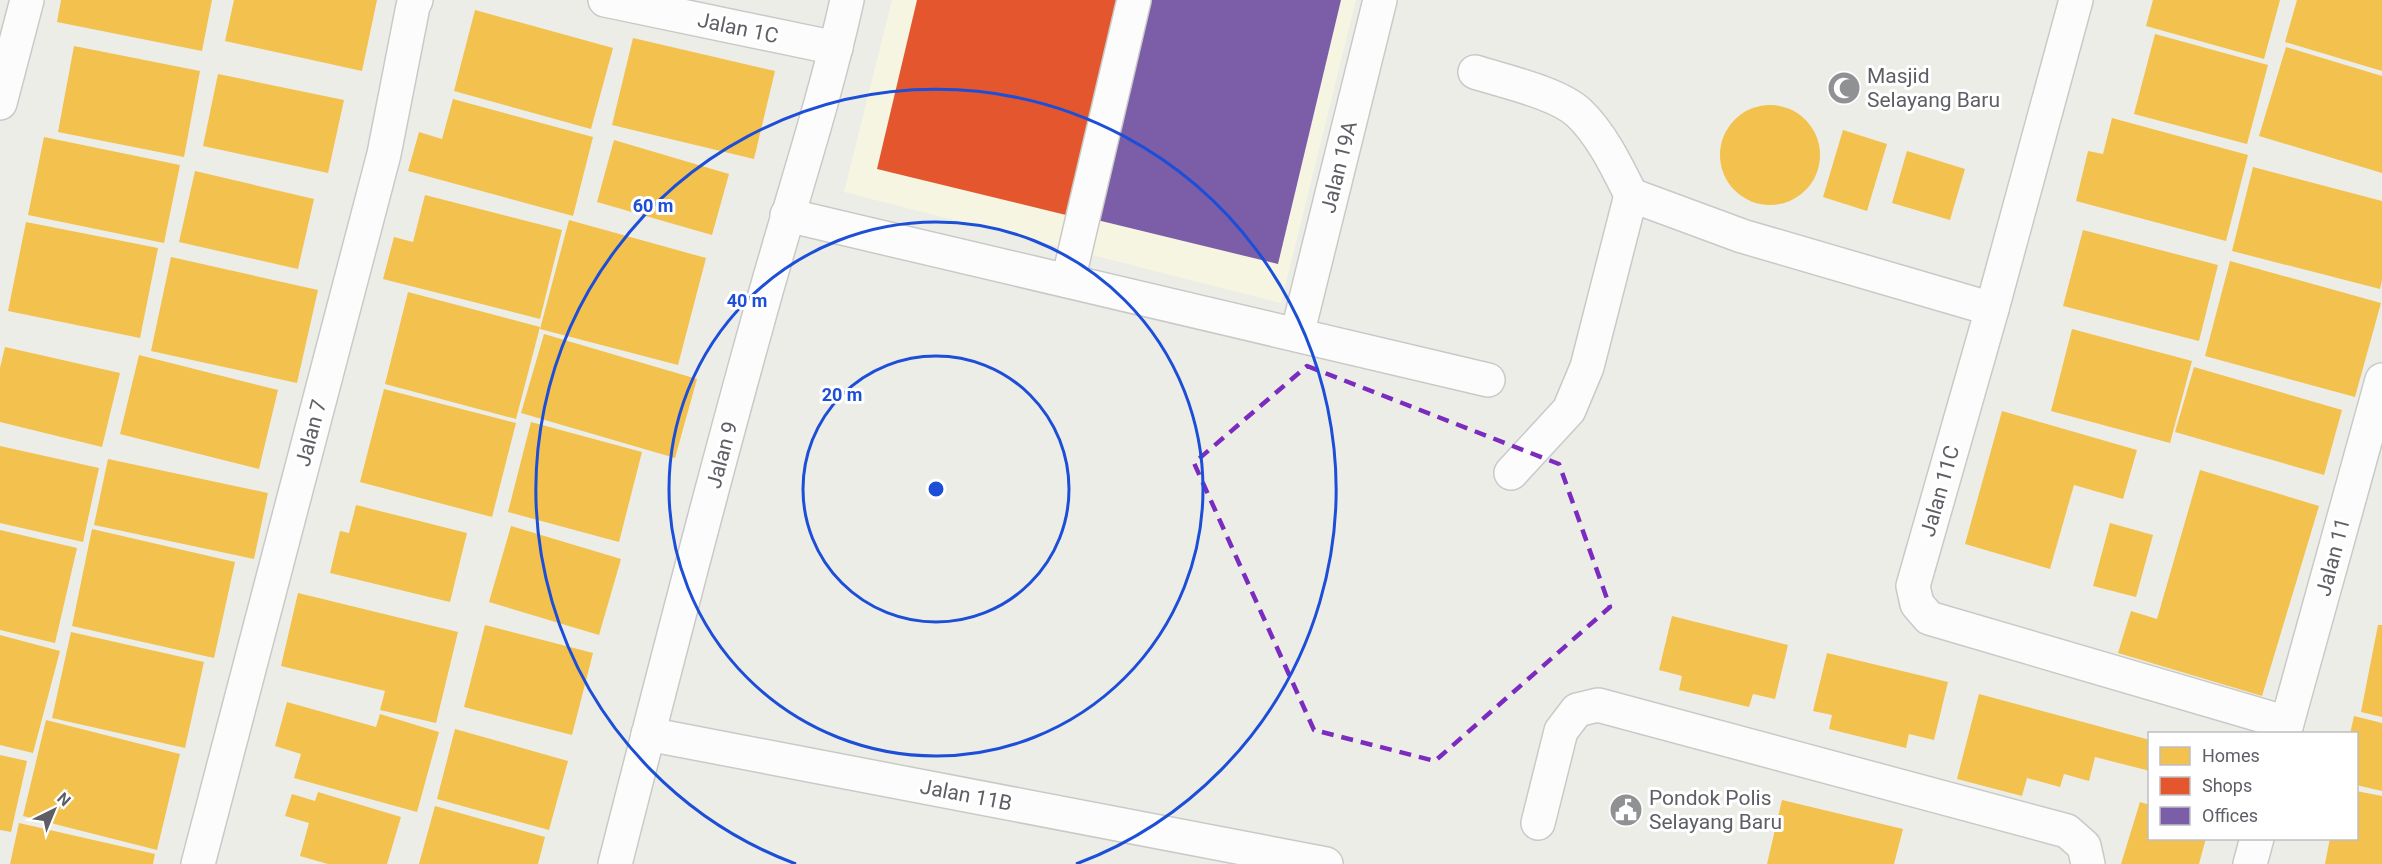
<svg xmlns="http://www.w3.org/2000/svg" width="2382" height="864" font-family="Roboto,sans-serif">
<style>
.commercial{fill:#f5f5e2}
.homes{fill:#f2c14e}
.shops{fill:#e4572e}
.offices{fill:#7b5ea7}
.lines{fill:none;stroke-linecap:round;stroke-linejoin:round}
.minor-casing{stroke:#c9cac8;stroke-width:36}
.minor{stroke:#fcfcfc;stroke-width:33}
.marked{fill:none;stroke:#7b2cbf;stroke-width:4.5;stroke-dasharray:12 8;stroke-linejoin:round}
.ring{fill:none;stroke:#1d4ed8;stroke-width:3}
.labels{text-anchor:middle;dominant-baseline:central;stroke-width:6;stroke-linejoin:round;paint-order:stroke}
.street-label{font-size:21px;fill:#5d5f65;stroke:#fff}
.poi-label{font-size:21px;fill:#5d5f65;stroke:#fff;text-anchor:start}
.centre{fill:#1d4ed8;stroke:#fff;stroke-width:3}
.ring-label{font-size:18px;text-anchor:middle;font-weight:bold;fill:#1d4ed8;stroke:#fff;stroke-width:6;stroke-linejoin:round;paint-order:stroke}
</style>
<rect width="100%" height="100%" fill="#edede8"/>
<!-- commercial -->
<path class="commercial" d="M 892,0 L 1356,0 L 1281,303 L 844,192 Z"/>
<!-- homes -->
<g class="homes">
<path d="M 61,0 L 212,0 L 202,51 L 57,22 Z"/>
<path d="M 234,0 L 377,0 L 362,71 L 225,41 Z"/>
<path d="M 2153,0 L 2280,0 L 2264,59 L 2146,26 Z"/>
<path d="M 2297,0 L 2382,0 L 2382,71 L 2285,42 Z"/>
<path d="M 475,10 L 613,48 L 591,129 L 454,91 Z"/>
<path d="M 2155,34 L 2268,65 L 2247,144 L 2134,114 Z"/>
<path d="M 633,38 L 775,71 L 754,159 L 612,125 Z"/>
<path d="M 74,46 L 200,71 L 184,157 L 58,132 Z"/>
<path d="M 2286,47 L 2382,76 L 2382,173 L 2259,136 Z"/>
<path d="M 218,74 L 344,100 L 328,173 L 203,146 Z"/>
<path d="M 453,99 L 593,137 L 573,216 L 408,171 L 419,132 L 442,139 Z"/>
<circle cx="1770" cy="155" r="50"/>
<path d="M 2112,118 L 2248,155 L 2226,241 L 2076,201 L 2088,151 L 2103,154 Z"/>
<path d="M 1843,130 L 1887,144 L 1867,211 L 1823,197 Z"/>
<path d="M 44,137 L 180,165 L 164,243 L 28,215 Z"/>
<path d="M 614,140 L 729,174 L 712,235 L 597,202 Z"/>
<path d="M 1907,151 L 1965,169 L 1950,220 L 1892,203 Z"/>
<path d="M 2253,167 L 2382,201 L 2382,280 L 2380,289 L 2232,251 Z"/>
<path d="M 195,171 L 314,199 L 298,269 L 179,242 Z"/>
<path d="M 425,195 L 562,230 L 540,319 L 383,279 L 394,237 L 413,242 Z"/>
<path d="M 569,220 L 706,258 L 678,365 L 540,329 Z"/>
<path d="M 26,222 L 158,248 L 140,338 L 8,311 Z"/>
<path d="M 2083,230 L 2218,265 L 2199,341 L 2063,306 Z"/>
<path d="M 171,257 L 318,290 L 297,383 L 151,351 Z"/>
<path d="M 2230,261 L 2381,303 L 2355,397 L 2205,356 Z"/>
<path d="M 408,292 L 540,327 L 516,419 L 385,384 Z"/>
<path d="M 2072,329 L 2192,361 L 2170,443 L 2051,411 Z"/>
<path d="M 544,334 L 697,379 L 675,458 L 521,413 Z"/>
<path d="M 5,347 L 120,373 L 102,447 L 0,422 L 0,368 Z"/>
<path d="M 139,355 L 278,390 L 259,469 L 120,434 Z"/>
<path d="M 2194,367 L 2342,410 L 2324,475 L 2175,432 Z"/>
<path d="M 384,389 L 516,423 L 492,517 L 360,482 Z"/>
<path d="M 2002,411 L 2137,450 L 2123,499 L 2074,485 L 2050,569 L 1965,544 Z"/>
<path d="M 531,422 L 642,452 L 619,542 L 508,512 Z"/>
<path d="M 0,446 L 99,468 L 83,542 L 0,523 Z"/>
<path d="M 108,459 L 268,493 L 254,559 L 94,525 Z"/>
<path d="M 2200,470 L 2319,506 L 2262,696 L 2118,653 L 2131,611 L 2157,619 Z"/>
<path d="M 356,505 L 467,533 L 450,602 L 330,573 L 340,531 L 349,533 Z"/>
<path d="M 2110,523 L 2153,535 L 2136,597 L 2093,586 Z"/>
<path d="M 511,526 L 621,559 L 599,635 L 489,602 Z"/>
<path d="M 92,529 L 235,562 L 214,658 L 72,626 Z"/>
<path d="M 0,530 L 77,548 L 55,643 L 0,630 Z"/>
<path d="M 298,593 L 458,632 L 436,723 L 380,710 L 385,691 L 281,666 Z"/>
<path d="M 1672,616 L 1788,645 L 1775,699 L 1753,694 L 1749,707 L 1679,690 L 1682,676 L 1659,670 Z"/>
<path d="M 485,625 L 593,653 L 572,735 L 464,707 Z"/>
<path d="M 2378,625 L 2382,625 L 2382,717 L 2361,712 Z"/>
<path d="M 71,632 L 204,662 L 185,748 L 52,718 Z"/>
<path d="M 0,635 L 60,651 L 33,753 L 0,745 Z"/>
<path d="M 1827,653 L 1948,682 L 1934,740 L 1909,734 L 1906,748 L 1829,729 L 1832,715 L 1813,711 Z"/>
<path d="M 1979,694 L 2150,740 L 2150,771 L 2095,757 L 2089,781 L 2064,774 L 2060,787 L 2027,778 L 2022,796 L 1957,779 Z"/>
<path d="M 287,702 L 376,727 L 380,714 L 439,732 L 417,812 L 294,778 L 301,754 L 275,746 Z"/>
<path d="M 2354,716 L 2382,723 L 2382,791 L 2356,785 L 2356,734 L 2350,734 Z"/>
<path d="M 46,720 L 180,754 L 157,850 L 23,816 Z"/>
<path d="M 455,729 L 568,761 L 549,830 L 437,799 Z"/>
<path d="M 0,755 L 27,761 L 11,832 L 0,830 Z"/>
<path d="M 2356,791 L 2382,796 L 2382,864 L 2325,864 L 2330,838 L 2356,838 Z"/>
<path d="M 318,792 L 401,817 L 387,864 L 328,864 L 300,856 L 309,823 L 285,816 L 292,794 L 315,801 Z"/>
<path d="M 1782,800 L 1903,829 L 1894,864 L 1767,864 Z"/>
<path d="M 2140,802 L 2150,805 L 2150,838 L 2206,838 L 2199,864 L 2121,864 Z"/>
<path d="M 435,806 L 545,837 L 538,864 L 419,864 Z"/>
<path d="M 19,823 L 155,854 L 153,864 L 10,864 Z"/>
</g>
<!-- shops -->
<path class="shops" d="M 917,0 L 1117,0 L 1066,215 L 877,169 Z"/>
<!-- offices -->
<path class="offices" d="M 1146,0 L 1341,0 L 1278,264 L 1093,219 Z"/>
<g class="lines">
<!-- minor casing -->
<g class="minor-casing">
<g id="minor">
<path d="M 605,0 L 836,48"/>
<path d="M 2076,0 L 1992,309 L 1913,586 L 1917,604 L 1929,618 L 2287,723"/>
<path d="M 1475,72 C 1503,81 1558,93 1579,113 C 1602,135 1617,167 1631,195"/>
<path d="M 0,103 L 27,0"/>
<path d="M 787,215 L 1488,380"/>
<path d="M 1068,281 L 1134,0"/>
<path d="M 1297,335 L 1380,0"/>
<path d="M 1511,473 L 1569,410 L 1587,367 L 1631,195 L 1742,236 L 1992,309"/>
<path d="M 648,734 L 1326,864"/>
<path d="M 2284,734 L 2382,380"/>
<path d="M 1538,823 L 1561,731 L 1577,710 L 1598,705 L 2067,831 L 2084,846 L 2088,864"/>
<path d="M 198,864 L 384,154 L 413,6 L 416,0"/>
<path d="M 615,864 C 661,684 707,503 757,324 C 786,216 823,109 847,0"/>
<path d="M 2250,864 L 2257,838"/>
</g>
</g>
<!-- minor -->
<use href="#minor" class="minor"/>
</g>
<!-- marked area -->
<path class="marked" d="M 1307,366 L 1559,464 L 1610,607 L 1435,761 L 1314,730 L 1194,463 Z"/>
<!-- distance rings -->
<g class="ring">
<circle cx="936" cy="489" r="133"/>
<circle cx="936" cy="489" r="267"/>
<path d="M796 864A400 400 0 1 1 1076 864"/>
</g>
<!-- icons -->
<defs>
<g id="mosque-disc" transform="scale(1.725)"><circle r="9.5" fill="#8f9193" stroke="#fff"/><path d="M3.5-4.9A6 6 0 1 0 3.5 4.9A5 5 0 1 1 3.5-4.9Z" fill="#fff"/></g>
<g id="civic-disc" transform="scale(1.725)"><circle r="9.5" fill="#8f9193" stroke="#fff"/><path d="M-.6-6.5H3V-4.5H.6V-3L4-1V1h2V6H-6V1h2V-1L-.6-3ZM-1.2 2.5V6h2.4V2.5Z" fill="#fff"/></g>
</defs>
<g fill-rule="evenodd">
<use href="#mosque-disc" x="1844" y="88"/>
<use href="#civic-disc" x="1626" y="810"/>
</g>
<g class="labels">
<!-- street labels -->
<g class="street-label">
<text transform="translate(738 28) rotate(12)">Jalan 1C</text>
<text transform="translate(1339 167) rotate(-76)">Jalan 19A</text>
<text transform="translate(311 433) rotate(-75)">Jalan 7</text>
<text transform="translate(722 455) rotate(-75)">Jalan 9</text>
<text transform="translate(1940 491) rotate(-74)">Jalan 11C</text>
<text transform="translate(2333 557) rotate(-75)">Jalan 11</text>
<text transform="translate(966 795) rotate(11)">Jalan 11B</text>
</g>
<!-- poi labels -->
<g class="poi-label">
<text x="1867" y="76">Masjid<tspan x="1867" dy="24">Selayang Baru</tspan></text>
<text x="1649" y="798">Pondok Polis<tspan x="1649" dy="24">Selayang Baru</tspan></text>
</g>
</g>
<circle cx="936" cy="489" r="9" class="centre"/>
<g class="ring-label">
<text x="653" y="212">60 m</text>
<text x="747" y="307">40 m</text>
<text x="842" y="401">20 m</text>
</g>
<!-- legend -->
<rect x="2148" y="732" width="210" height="108" fill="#ffffff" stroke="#bebfc1" stroke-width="1.5"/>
<rect x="2160" y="747" width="30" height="18" fill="#f2c14e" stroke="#bebfc1" stroke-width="1.5"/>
<text x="2202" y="762" font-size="18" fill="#5d5f65">Homes</text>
<rect x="2160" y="777" width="30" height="18" fill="#e4572e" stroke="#bebfc1" stroke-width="1.5"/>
<text x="2202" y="792" font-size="18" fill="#5d5f65">Shops</text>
<rect x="2160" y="807" width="30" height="18" fill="#7b5ea7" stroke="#bebfc1" stroke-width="1.5"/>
<text x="2202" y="822" font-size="18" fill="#5d5f65">Offices</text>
<!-- north arrow -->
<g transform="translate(54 810) rotate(43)" stroke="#ffffff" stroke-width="4.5" paint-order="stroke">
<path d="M0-4.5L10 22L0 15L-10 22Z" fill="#5d5f65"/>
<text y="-9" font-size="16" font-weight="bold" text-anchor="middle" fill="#5d5f65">N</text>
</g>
</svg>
